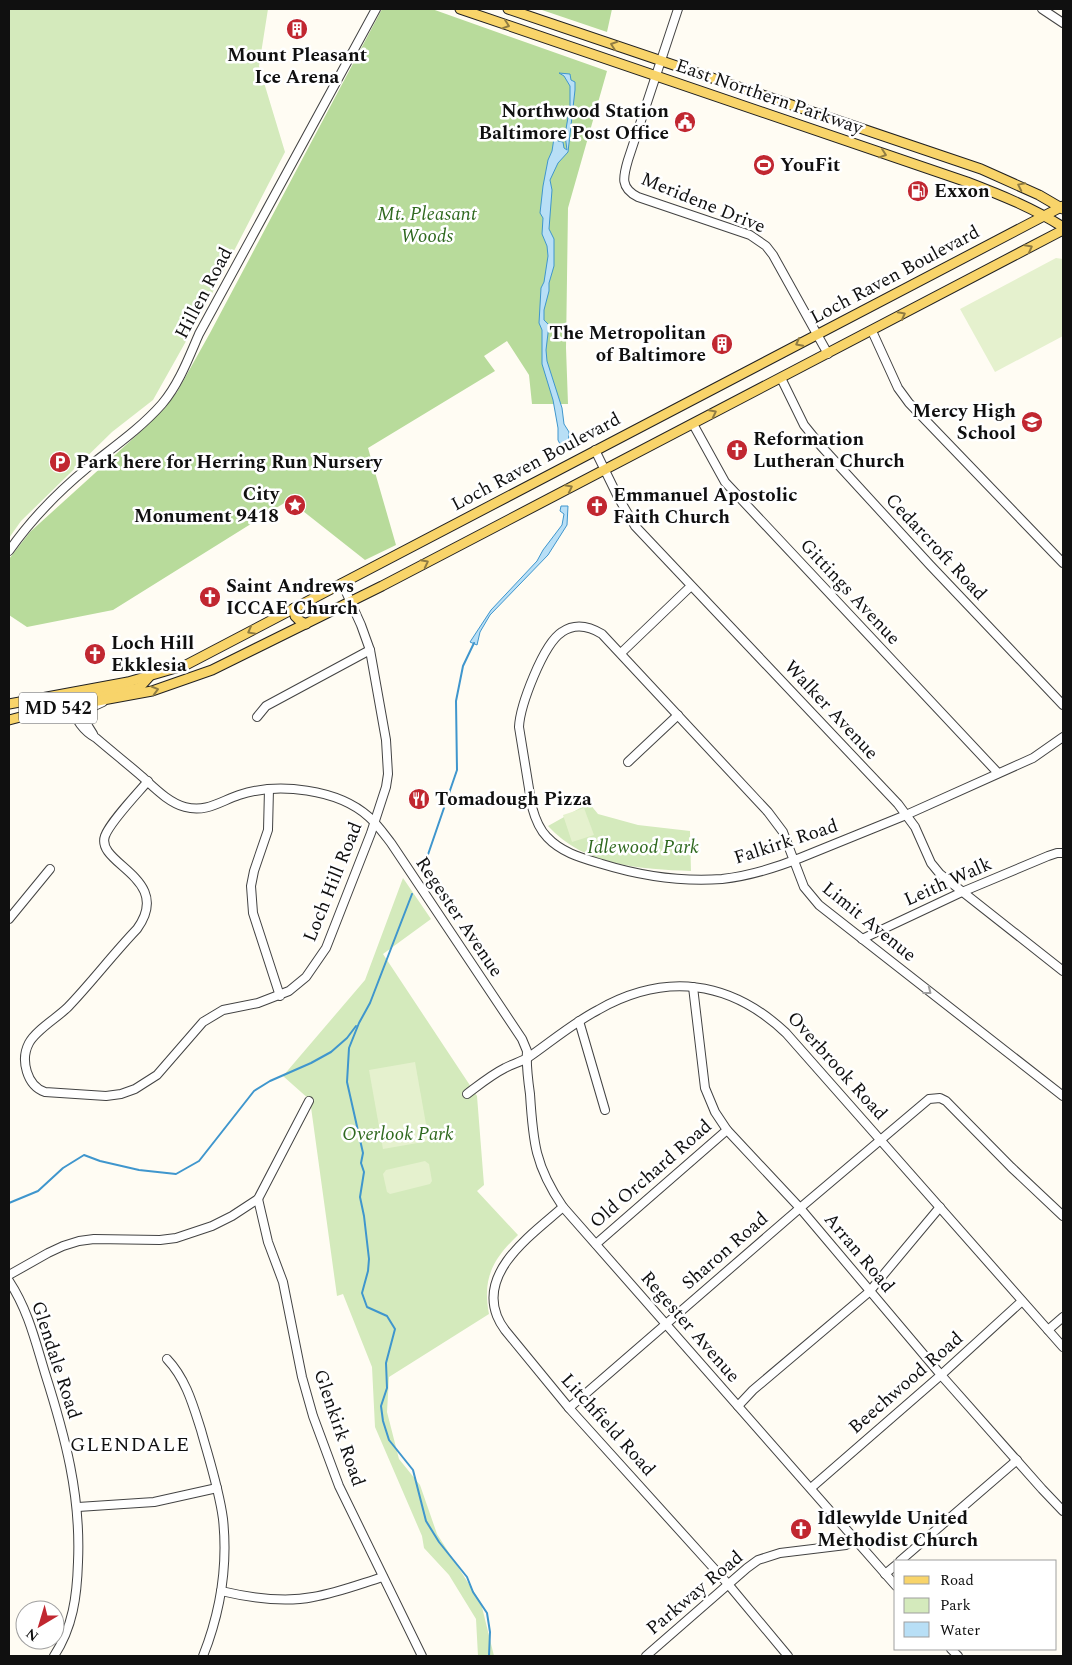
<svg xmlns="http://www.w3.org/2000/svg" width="1072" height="1665" font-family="Spectral,serif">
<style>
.green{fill:#d4eabc}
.forest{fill:#b8db9b}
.pitch{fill:#e5f1ce}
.water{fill:#b8dff6;stroke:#3f96cd}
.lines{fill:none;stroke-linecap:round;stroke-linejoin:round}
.stream{stroke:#3f96cd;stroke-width:2}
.minor-casing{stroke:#434343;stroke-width:10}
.major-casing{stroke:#212121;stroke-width:11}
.minor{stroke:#fff;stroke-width:8}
.major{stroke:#f8d46a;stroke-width:9}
.oneway{stroke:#907c42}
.oneway2{stroke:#9f9f9f}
.labels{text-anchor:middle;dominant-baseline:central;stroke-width:5;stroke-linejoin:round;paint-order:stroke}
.shield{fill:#fff;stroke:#585858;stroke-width:1}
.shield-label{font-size:18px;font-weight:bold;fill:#101010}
.poi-label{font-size:19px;font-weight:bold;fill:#101010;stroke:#fff;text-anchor:start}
.street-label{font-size:19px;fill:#101010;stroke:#fff}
.park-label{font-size:19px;font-style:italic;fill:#2f691f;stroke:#fff}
.neighbourhood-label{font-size:20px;letter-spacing:1px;fill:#101010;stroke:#fff}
</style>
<rect width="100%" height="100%" fill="#fffcf3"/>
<!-- green -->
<g class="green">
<path d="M 9,9 L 268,9 L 259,66 L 285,152 L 203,311 L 153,400 L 112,432 L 21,521 L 9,538 Z"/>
<path d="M 589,803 L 598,814 L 638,825 L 690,831 L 691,871 C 641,869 584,866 548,826 Z"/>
<path d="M 403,878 L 431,919 L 383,954 L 477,1096 L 484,1185 L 477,1191 L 518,1235 C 493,1259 482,1278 489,1314 L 389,1377 L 387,1412 L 399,1459 L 420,1485 L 437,1534 L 481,1603 L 494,1656 L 478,1656 L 476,1619 L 449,1575 L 424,1548 L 422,1536 L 375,1427 L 372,1367 L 343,1294 L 337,1296 L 310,1100 L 283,1076 L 365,980 Z"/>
</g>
<!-- forest -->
<g class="forest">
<path d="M 382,9 L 432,9 L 607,71 L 568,208 L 566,348 L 568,404 L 532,404 L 529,375 L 507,341 L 484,356 L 495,371 L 368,448 L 396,545 L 365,560 L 289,500 L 113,610 L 27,627 L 9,615 L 9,559 L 30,532 L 148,425 L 165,408 L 177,392 L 210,333 Z"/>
<path d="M 539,9 L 612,9 L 607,32 Z"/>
</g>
<!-- pitch -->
<g class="pitch">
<path d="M 1056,258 L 1063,259 L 1063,336 L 995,372 L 960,309 Z"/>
<path d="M 584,808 L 594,835 L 572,842 L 563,815 Z"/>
<path d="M 415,1062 L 429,1141 L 383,1149 L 369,1070 Z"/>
<path d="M 425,1161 L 429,1164 L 432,1181 L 430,1184 L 390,1194 L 387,1192 L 383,1174 L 386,1170 Z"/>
</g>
<!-- water -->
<g class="water">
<path d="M 559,73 L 570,74 L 571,80 L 575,82 L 575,90 L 568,152 L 558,163 L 550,180 L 552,190 L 549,229 L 554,239 L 554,266 L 549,283 L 549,291 L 544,310 L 544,320 L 549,325 L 546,350 L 547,361 L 562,408 L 564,424 L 569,432 L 568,446 L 561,446 L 558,440 L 558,428 L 553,400 L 542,364 L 542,330 L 539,323 L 541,288 L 544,282 L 548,256 L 547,246 L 542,234 L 543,218 L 540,213 L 543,186 L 548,160 L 552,151 L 554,138 L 557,138 L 558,141 L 563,142 L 564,148 L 567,150 L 565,135 L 570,105 L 570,86 L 564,76 Z"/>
<path d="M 561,506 L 568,506 L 567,525 L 548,555 L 490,615 L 480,632 L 477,645 L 470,642 L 491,610 L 537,561 L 543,550 L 562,525 L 564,514 L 560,511 Z"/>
</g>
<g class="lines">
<!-- stream -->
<g class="stream">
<path d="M 422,872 L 457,770 L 456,701 L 463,666 L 474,643"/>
<path d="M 412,894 L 370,1003 L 359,1023 L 349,1048 L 347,1082 L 363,1153 L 361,1163 L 364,1172 L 360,1197 L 364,1216 L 369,1259 L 368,1271 L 362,1293 L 367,1307 L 387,1316 L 395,1329 L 386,1363 L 387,1388 L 381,1406 L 383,1421 L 389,1440 L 413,1470 L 426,1521 L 439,1542 L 467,1577 L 473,1592 L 487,1613 L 490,1632 L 489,1656"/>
<path d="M 9,1203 L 38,1191 L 63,1168 L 84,1155 L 100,1161 L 139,1170 L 176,1174 L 199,1161 L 254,1091 L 270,1081 L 311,1063 L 331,1052 L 347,1038 L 356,1026"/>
</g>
<!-- minor casing -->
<g class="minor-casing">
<g id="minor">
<path d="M 678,9 L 628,160 C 623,177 620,188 638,197 L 750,235 L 766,246 L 773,255 L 828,354"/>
<path d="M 1042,9 L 1063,23"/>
<path d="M 872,331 L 898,388 L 909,403 L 1063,563"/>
<path d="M 781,378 L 804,425 L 821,446 L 930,565 L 1063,705"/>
<path d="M 693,424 L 725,482 L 998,773"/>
<path d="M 595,450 L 618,497 L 635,526 L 898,804 L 915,827 L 931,863 L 940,874 L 1063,971"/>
<path d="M 9,551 C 30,521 58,492 87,468 C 112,448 140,429 162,404 C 179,384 189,357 199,334 L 376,9"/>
<path d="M 621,653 L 691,586"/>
<path d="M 70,706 C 77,720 82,730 96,738 C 110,750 125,762 139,774 C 153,786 167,802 185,807 C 206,813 221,801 239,795 C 278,782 338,789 369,817 C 377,824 384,834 391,843 L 522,1039 L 527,1051 C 526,1065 528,1080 530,1094 C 533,1142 535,1166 563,1207 L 896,1586"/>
<path d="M 257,717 L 266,706 L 370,650"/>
<path d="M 93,734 L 88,726 L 86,714 L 90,708 L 103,702"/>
<path d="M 1063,737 L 1033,758 L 906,815 L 800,858 C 775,868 749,876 722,879 C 681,882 641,876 602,864 C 582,858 562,853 547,837 C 539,829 535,818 532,807 L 519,727 C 520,706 543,644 562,632 C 575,623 589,626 602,634 L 768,812 L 783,832 L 804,887 L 819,905 L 1063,1096"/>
<path d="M 628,762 L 678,715"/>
<path d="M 148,781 C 137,794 110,822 105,836 C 95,864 174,878 137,929 C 113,954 92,982 68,1007 C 57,1018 36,1030 29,1043 C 20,1060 27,1086 45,1092 L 106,1096 L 121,1094 L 135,1089 L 157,1075 L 203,1022 L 223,1010 L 258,1003 L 289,991 L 306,977 L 326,948 L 371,833 L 386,787 L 388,774 L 386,740 L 370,650 L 361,625 L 342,583"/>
<path d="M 269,789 L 268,830 L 254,871 L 251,886 L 253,913 L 280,996"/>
<path d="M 9,919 L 50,869"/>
<path d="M 862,939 L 962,892 L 1048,856 L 1057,853 L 1063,853"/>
<path d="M 693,987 L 705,1088 L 715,1112 L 727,1130 L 800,1208 L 941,1375 L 1042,1489 L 1063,1511"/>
<path d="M 579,1021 L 605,1110"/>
<path d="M 467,1094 C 479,1085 491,1075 505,1068 C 512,1064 521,1062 529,1057 C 552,1041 573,1023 598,1010 C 665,972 730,980 786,1033 L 1063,1347"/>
<path d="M 258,1199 L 268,1242 L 283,1282 L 302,1377 L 313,1416 L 339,1486 L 422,1656"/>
<path d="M 563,1207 C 534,1233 479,1270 497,1316 C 499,1321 502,1326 505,1330 L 569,1408 L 728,1584 L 788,1656"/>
<path d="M 596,1244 L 727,1130"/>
<path d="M 9,1275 L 48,1253 L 63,1246 L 79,1241 L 94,1239 L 160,1240 L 176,1238 L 212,1226 L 232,1216 L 258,1199 L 309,1101"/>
<path d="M 9,1281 C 28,1310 35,1340 45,1373 C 65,1436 81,1495 78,1562 C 77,1596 73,1627 54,1656"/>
<path d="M 1048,1330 L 1063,1317"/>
<path d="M 167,1359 C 186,1379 193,1405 201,1430 C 209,1459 219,1489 223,1519 C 228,1566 220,1613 203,1656"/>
<path d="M 738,1406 L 753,1390 L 869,1292 L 940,1207"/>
<path d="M 569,1408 L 800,1208 L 929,1099 L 940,1098 L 946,1101 L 1011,1167 L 1063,1216"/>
<path d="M 811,1488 L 941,1375 L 1022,1301"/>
<path d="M 78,1507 L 154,1502 L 217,1488"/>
<path d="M 900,1561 L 1017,1460"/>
<path d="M 885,1574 L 896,1565"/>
<path d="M 221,1591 C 251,1598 283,1603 313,1597 C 337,1593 360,1584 383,1577"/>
<path d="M 951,1649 L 958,1656"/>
<path d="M 646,1656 L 747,1568 L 758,1560 L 780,1553 L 846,1545 L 855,1540"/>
</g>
</g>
<!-- major casing -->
<g class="major-casing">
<g id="major">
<path d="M 460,9 L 967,182 C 1001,195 1033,208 1063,227"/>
<path d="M 508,9 L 981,169 L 1039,195 L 1063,209"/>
<path d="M 294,608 L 295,616 L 300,621 L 306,624"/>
<path d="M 78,700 L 139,688 L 149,677"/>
<path d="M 9,704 L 128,682 L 186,665 L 1063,206"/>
<path d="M 9,720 L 43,711 L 152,691 L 212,670 L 382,586 L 1063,230"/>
</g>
</g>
<!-- minor -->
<use href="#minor" class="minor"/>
<!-- major -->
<use href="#major" class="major"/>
</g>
<!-- one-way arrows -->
<defs><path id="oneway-chevron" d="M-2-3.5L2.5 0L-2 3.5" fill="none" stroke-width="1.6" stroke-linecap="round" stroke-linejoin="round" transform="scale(1.25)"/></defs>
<g class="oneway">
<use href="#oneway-chevron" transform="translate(506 25) rotate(19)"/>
<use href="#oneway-chevron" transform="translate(614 45) rotate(-161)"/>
<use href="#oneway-chevron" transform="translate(883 154) rotate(19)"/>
<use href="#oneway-chevron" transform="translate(1021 186) rotate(-154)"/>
<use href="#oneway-chevron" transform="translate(1029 248) rotate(-28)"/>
<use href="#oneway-chevron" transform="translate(902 315) rotate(-28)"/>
<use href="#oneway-chevron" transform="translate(799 343) rotate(152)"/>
<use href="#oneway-chevron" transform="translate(713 413) rotate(-27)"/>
<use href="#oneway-chevron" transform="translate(569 488) rotate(-27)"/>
<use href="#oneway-chevron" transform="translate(425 563) rotate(-27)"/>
<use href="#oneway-chevron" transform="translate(251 631) rotate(151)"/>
<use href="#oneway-chevron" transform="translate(155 690) rotate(-16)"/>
</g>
<use class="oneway2" href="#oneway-chevron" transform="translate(928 991) rotate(38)"/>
<!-- icons -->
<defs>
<g id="building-disc" transform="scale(1.125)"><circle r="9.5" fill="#c12730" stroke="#fff"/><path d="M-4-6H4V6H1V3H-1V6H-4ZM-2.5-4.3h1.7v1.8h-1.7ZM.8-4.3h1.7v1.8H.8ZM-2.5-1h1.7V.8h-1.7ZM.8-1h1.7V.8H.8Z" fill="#fff"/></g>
<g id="civic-disc" transform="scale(1.125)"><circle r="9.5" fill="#c12730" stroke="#fff"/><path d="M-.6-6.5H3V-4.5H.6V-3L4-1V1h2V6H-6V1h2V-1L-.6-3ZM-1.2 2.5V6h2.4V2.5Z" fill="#fff"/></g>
<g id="stadium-disc" transform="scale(1.125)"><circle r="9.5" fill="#c12730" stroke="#fff"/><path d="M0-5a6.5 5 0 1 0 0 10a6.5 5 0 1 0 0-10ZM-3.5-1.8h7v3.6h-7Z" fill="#fff"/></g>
<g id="fuel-disc" transform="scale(1.125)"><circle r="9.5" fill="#c12730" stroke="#fff"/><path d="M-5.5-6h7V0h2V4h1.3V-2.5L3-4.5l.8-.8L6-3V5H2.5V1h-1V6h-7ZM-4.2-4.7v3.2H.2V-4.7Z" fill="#fff"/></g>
<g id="school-disc" transform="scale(1.125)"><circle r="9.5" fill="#c12730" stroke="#fff"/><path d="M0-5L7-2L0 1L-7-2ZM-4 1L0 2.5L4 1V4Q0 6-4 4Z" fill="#fff"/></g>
<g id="church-disc" transform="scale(1.125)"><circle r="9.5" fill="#c12730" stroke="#fff"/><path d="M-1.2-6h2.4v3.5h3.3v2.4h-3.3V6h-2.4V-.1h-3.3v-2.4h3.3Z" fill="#fff"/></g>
<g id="parking-disc" transform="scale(1.125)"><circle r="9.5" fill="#c12730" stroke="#fff"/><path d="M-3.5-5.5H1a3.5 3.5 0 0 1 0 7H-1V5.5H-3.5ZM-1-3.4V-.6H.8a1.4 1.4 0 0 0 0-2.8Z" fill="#fff"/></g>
<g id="sight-disc" transform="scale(1.125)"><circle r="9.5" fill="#c12730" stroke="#fff"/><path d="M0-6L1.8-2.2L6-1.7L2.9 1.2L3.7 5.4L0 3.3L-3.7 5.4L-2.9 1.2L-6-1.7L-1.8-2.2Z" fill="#fff"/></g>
<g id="restaurant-disc" transform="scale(1.125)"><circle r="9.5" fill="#c12730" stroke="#fff"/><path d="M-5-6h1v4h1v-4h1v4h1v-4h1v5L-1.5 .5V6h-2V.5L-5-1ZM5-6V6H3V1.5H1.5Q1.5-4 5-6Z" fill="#fff"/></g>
</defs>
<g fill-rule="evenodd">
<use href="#building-disc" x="297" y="29"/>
<use href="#civic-disc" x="685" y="122"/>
<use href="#stadium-disc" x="764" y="165"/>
<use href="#fuel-disc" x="918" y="191"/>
<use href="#building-disc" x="722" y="344"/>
<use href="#school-disc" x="1032" y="422"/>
<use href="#church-disc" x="737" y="450"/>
<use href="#parking-disc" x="60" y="462"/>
<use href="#sight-disc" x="295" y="505"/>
<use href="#church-disc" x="597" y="506"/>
<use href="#church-disc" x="210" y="597"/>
<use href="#church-disc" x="95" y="654"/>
<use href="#restaurant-disc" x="419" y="799"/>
<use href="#church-disc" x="801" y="1529"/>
</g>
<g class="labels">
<!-- shield labels -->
<rect class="shield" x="19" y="692.5" width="78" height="31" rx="4"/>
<g class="shield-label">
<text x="58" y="708">MD 542</text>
</g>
<!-- poi labels -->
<g class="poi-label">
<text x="297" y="55" text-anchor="middle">Mount Pleasant<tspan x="297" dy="22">Ice Arena</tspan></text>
<text x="669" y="111" text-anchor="end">Northwood Station<tspan x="669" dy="22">Baltimore Post Office</tspan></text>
<text x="780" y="165">YouFit</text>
<text x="934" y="191">Exxon</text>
<text x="706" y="333" text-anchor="end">The Metropolitan<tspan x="706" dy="22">of Baltimore</tspan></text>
<text x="1016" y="411" text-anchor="end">Mercy High<tspan x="1016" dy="22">School</tspan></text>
<text x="753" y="439">Reformation<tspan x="753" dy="22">Lutheran Church</tspan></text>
<text x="76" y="462">Park here for Herring Run Nursery</text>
<text x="279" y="494" text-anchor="end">City<tspan x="279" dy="22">Monument 9418</tspan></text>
<text x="613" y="495">Emmanuel Apostolic<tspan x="613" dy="22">Faith Church</tspan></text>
<text x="226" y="586">Saint Andrews<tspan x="226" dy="22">ICCAE Church</tspan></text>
<text x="111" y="643">Loch Hill<tspan x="111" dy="22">Ekklesia</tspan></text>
<text x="435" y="799">Tomadough Pizza</text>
<text x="817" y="1518">Idlewylde United<tspan x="817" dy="22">Methodist Church</tspan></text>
</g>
<!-- street labels -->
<g class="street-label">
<text transform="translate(769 97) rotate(19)">East Northern Parkway</text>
<text transform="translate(703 203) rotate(22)">Meridene Drive</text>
<text transform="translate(895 275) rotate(-28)">Loch Raven Boulevard</text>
<text transform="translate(204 293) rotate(-62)">Hillen Road</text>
<text transform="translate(536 462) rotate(-28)">Loch Raven Boulevard</text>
<text transform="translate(936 547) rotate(47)">Cedarcroft Road</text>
<text transform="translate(850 592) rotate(47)">Gittings Avenue</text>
<text transform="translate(831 710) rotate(47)">Walker Avenue</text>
<text transform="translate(786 842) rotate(-18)">Falkirk Road</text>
<text transform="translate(333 882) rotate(-68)">Loch Hill Road</text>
<text transform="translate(948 882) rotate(-24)">Leith Walk</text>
<text transform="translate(459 917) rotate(56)">Regester Avenue</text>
<text transform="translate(869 922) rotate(39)">Limit Avenue</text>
<text transform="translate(837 1066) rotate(48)">Overbrook Road</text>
<text transform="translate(651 1174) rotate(-41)">Old Orchard Road</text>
<text transform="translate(725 1251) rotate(-41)">Sharon Road</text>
<text transform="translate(859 1253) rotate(50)">Arran Road</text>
<text transform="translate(690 1327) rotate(49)">Regester Avenue</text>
<text transform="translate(56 1360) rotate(72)">Glendale Road</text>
<text transform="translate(906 1383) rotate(-41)">Beechwood Road</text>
<text transform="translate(608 1425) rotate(48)">Litchfield Road</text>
<text transform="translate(339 1428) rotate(71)">Glenkirk Road</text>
<text transform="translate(695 1593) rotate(-40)">Parkway Road</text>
</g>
<!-- park labels -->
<g class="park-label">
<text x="427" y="214">Mt. Pleasant<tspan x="427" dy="22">Woods</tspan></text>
<text x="643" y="847">Idlewood Park</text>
<text x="398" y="1134">Overlook Park</text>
</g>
<!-- neighbourhood labels -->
<g class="neighbourhood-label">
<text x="130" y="1445">GLENDALE</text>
</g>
</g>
<!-- border -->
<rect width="1072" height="1665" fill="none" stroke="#101010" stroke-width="20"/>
<!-- legend -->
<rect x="894" y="1560" width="162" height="90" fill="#ffffff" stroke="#9f9f9f"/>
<rect x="904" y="1576" width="25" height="8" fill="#f8d46a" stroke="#9f9f9f"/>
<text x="940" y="1585" font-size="15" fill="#101010">Road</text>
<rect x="904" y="1598" width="25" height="15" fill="#d4eabc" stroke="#9f9f9f"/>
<text x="940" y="1610" font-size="15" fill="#101010">Park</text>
<rect x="904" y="1622" width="25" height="15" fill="#b8dff6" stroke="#9f9f9f"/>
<text x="940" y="1635" font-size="15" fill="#101010">Water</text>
<!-- north arrow -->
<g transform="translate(40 1625) rotate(218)"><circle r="24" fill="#ffffff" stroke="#9f9f9f"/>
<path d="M0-4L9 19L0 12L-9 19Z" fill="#c12730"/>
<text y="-8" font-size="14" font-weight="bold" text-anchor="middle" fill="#101010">N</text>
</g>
</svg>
